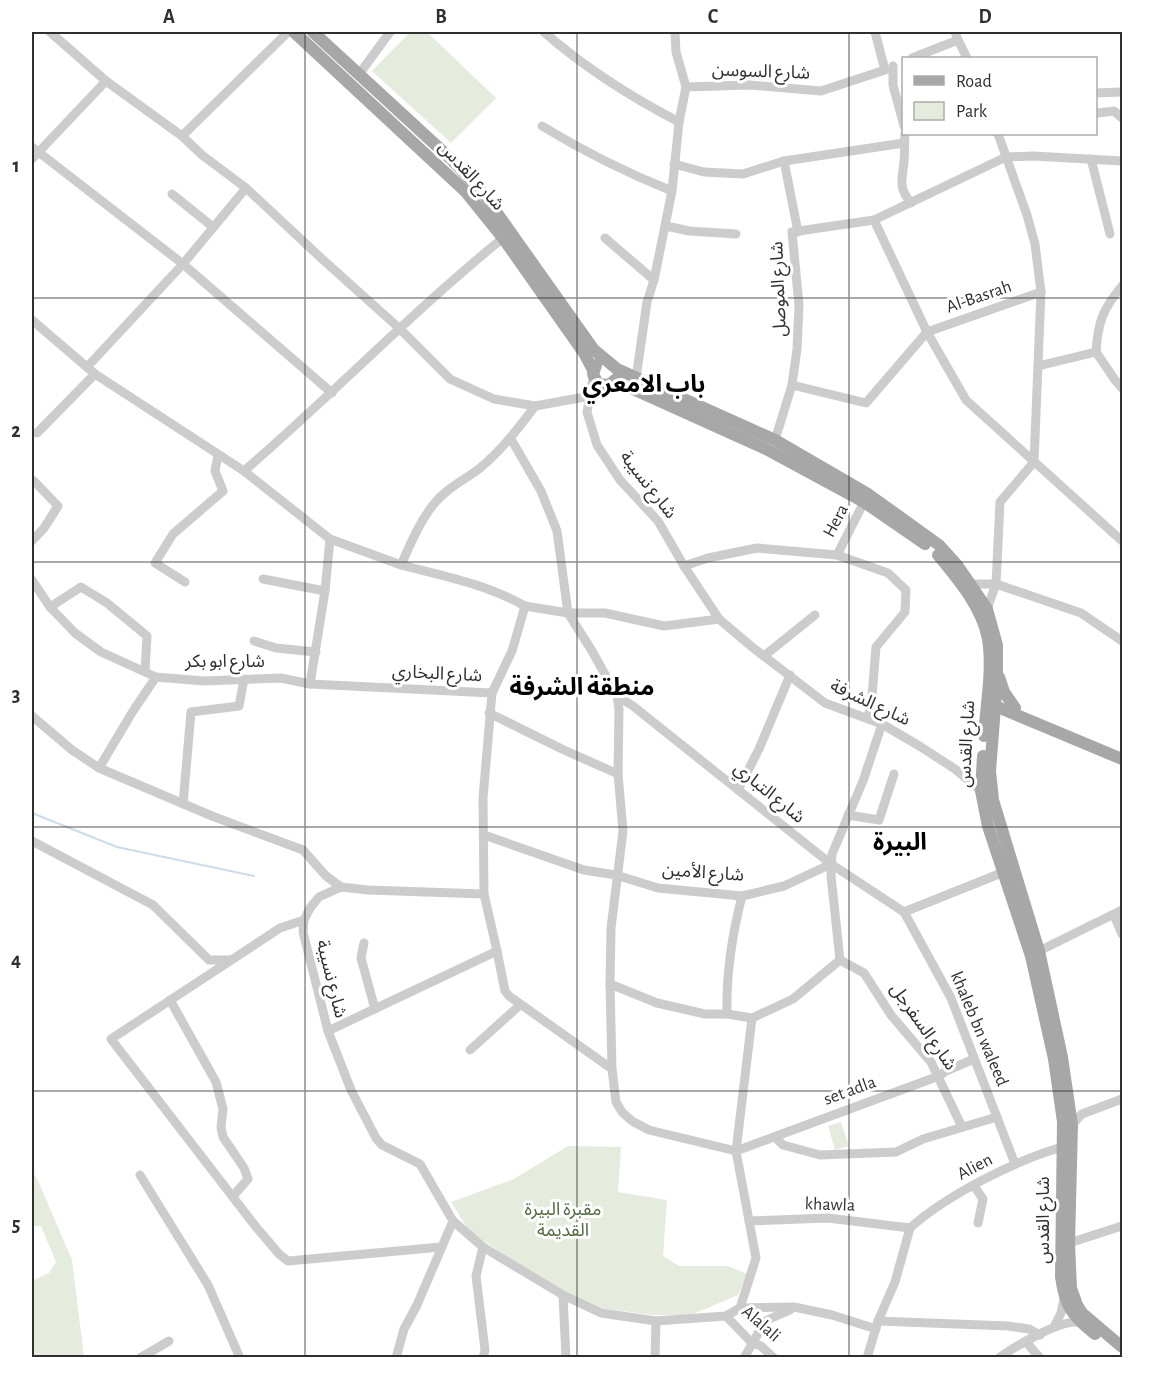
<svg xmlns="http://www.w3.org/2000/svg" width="1154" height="1389" font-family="'Alegreya Sans','Noto Sans Arabic',sans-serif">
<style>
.green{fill:#e5ecde}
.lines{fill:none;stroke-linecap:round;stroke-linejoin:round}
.stream{stroke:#cbddeb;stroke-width:2}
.minor{stroke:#ccc;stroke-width:9}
.major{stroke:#a7a7a7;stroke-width:12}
.grid{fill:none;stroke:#2f2f2f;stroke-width:1.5;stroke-opacity:0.55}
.labels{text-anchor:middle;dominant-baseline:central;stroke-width:6;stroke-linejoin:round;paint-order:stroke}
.street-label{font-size:18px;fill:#2f2f2f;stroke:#fff}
.park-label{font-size:18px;fill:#506a3e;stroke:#fff}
.district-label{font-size:24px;font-weight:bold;fill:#000;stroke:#fff}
.neatline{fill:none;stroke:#2f2f2f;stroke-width:2}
.grid-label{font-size:20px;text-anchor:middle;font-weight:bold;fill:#2f2f2f}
</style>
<rect width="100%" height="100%" fill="#fff"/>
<!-- green -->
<g class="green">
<path d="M 410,32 L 427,32 L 496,98 L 451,143 L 372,71 Z"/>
<path d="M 841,1122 L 849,1146 L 835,1150 L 828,1126 Z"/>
<path d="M 568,1146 L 621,1147 L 618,1192 L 667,1200 L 663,1256 L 679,1266 L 728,1266 L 747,1274 L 738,1295 L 691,1315 L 652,1315 L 599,1308 L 539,1278 L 469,1231 L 451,1202 L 514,1179 Z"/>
<path d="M 32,1170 L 39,1183 L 72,1260 L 84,1357 L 32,1357 L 32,1281 L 49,1273 L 56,1262 L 41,1226 L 32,1226 Z"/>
</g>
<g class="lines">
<!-- stream -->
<path class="stream" d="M 32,813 L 117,847 L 254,876"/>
<!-- minor -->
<g class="minor">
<path d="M 50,32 L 106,81 L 182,136 L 202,155 L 246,188 L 321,258 L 399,328 L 450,379 L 494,399 L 535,406 L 590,396 L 605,386"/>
<path d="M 544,32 C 585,68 631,97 679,122 L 686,87"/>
<path d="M 675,32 L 676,52 L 686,87 L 749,85 L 821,91 L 885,70 L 875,32"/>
<path d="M 958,40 L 967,58"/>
<path d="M 912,58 L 958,40 L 955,32"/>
<path d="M 893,66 L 893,85 L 904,126"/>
<path d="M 360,73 L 390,32"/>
<path d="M 1096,93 L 1122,92"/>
<path d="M 1098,113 L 1114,111 L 1122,118"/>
<path d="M 542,126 C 583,151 627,173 672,191"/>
<path d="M 905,134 C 904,143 905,153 904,162 C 902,181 898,187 911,203"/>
<path d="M 182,136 L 288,32"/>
<path d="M 32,147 L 183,264 L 332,393"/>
<path d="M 32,159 L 106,81"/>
<path d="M 1091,159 L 1110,234"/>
<path d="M 674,164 L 704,172 L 743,174 L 784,161"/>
<path d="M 172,194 L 213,227"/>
<path d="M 874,220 L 927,332 L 966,400 L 1122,541"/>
<path d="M 666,226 L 689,231 L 736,234"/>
<path d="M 798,232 L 784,161 L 904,143"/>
<path d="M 605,238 L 654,280"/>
<path d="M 32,320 L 95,374 L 244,471 L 330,539 L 401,565 C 410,545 419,523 433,505 C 446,488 465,480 480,468 C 502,450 519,428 535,406"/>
<path d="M 927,332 L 866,403 L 792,385 L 797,349 L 799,305 L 792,232 L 874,220 L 1006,157 L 1033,156 L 1122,161"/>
<path d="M 927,332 L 1041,292"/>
<path d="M 1096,352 C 1098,321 1103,309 1122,286"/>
<path d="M 88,366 L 183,264 L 246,188"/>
<path d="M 1038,366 L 1096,352 L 1115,380 L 1122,388"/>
<path d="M 593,378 L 587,412 L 597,445 L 620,480 L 658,521 L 684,566 L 719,619 L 752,647 L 825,703 L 882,724 L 921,747 L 955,769 L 981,791"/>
<path d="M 636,378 L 647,302 L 654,280 L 672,191 L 679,122"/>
<path d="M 37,433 L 95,374"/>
<path d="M 775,440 L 792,385"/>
<path d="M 244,471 C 332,395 413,311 503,238"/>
<path d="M 32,541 L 44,528 L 58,506 L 34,481"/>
<path d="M 837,555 L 864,502"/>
<path d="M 401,565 C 444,576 486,584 525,606"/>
<path d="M 684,566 L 708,558 L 757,548 L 837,555 L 888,573 L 906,590 L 905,612 L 876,647 L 872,696 L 868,719"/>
<path d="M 263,579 L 325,591"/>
<path d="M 32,580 L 50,607 L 75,633 L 101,652 L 156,677 L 204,681 L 281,678 L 310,684 L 325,591 L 330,539"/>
<path d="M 185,582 L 155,563 L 173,534 L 223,491 L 215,471 L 218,455"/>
<path d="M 970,584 L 996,584 L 1081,613 L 1122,641"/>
<path d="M 50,607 L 81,587 L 107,603 L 147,636 L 145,671"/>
<path d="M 987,609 L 996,584 L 1000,502 L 1034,462 L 1041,292 L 1035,244 L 1027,215 L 998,134"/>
<path d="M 568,613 L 592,651 L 617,696 L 619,709 L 618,774 L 623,831 L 611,928 L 610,984 L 612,1069 L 616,1102 L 622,1112 L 632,1121 L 649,1130 L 736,1151"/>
<path d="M 568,613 L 605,613 L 664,626 L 719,619"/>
<path d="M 254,641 L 276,648 L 316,652"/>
<path d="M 764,656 L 815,615"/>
<path d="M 310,684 L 492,693 L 512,651 L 525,606 L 568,613 L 557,531 L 541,491 L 511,439"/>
<path d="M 617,696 L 633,706 L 831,864 L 904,912 L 951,998 L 1015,1164"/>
<path d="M 489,713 L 564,750 L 618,774"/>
<path d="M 32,716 L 72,750 L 99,768 L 212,816 L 303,850 L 326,876 L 341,887"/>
<path d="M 99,768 L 133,711 L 156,677"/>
<path d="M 738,790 L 759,749 L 790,675"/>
<path d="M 183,804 L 191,712 L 239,706 L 244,679"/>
<path d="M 848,815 L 879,820 L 894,774"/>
<path d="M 484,835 L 584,870 L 616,875 L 658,888 L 742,896 L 784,886 L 831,864"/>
<path d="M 32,841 L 153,905 L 209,960 L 231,960"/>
<path d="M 904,912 L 1004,872"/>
<path d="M 1114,915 L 1122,934"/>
<path d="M 304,920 L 280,928 L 111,1039 L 256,1227 L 279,1254 L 288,1261 L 441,1247"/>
<path d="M 364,943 L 361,958 L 375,1009"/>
<path d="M 497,951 L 505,991 L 509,996 L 612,1069"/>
<path d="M 1039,951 L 1122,910"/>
<path d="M 840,960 L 864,973 L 891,1015 L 931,1062 L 962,1127"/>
<path d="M 610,984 L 657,1003 L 705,1014 L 727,1014 L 752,1018 L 793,999 L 840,960 L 831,876 L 832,854 L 863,781 L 882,724"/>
<path d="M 170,1000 L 216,1082 L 223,1109 L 221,1127 L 223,1137 L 244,1168 L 248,1179 L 233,1196"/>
<path d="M 727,1014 C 726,973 732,935 742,896"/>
<path d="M 328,1031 L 497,951 L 484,894 L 483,798 L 492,693"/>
<path d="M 470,1050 L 520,1005"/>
<path d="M 1072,1125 L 1082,1114 L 1122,1099"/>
<path d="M 775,1137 L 783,1145 L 820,1155 L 896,1152 L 923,1139 L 997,1117"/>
<path d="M 736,1151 L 939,1076 L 946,1071 L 974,1059"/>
<path d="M 140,1175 L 208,1285 L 240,1358"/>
<path d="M 974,1186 L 983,1199 L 978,1223"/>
<path d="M 453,1221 L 483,1247 L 563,1295 L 601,1313 L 656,1321 L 726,1316 L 740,1308 L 794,1307 L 832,1315 L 876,1329"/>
<path d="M 749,1221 L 828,1218 L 910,1228"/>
<path d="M 910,1228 C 947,1195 1014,1161 1062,1147"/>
<path d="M 1065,1243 L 1069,1243 L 1122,1226"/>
<path d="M 483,1247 L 476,1276 L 485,1350 L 483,1358"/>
<path d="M 563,1295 L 566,1358"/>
<path d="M 740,1308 L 756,1258 L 736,1151 L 752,1018"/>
<path d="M 726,1316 L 752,1343 L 761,1346 L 774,1358"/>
<path d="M 878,1321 L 1008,1326 L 1029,1329 L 1040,1335"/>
<path d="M 1054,1327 L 1061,1313 L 1064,1299"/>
<path d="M 1026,1342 L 1040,1358"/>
<path d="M 140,1358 L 169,1341"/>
<path d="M 396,1358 L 404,1329 L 417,1305 L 453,1221 L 420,1164 L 382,1145 L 376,1138 L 351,1090 L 328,1031 L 303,932 L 304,920 L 310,908 L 319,897 L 341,887 L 368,890 L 484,894"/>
<path d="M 655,1358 L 656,1321"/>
<path d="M 744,1358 L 765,1321 L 790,1310"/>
<path d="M 867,1358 L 878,1321 L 895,1282 L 910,1228"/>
<path d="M 999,1358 C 1014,1347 1064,1317 1081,1323"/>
</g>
<!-- major -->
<g class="major">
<path d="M 294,32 L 465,191 L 503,238 L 584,353 L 593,370"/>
<path d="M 313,32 L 451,159 L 482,192 L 594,350 L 617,369 L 775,440 L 868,494 L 939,545 L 957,565 L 987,609 L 997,645 L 997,681 L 990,771 L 993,800 L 1039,951 L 1062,1057 L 1072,1125 L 1069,1243 L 1071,1288 L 1077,1305 L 1082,1313 L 1122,1347"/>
<path d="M 596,365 L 593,374 L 598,384 L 609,385 L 616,379"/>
<path d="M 613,384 L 633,389 L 766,449 L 864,502 L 925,544"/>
<path d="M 938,555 C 958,579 982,607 988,639 C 993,670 986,705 984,736"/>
<path d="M 999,677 L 1004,692 L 1015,708"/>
<path d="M 988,703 L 1122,759"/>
<path d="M 983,756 L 981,791 L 988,826 L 1031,956 L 1054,1059 L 1063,1122 L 1061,1277 C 1065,1306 1072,1316 1095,1334"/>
</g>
</g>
<!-- grid -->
<path class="grid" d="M 305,32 L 305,1358M 577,32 L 577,1358M 849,32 L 849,1358M 32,298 L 1122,298M 32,562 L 1122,562M 32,827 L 1122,827M 32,1091 L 1122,1091"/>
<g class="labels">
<!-- street labels -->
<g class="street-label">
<text transform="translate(761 72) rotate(2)">شارع السوسن</text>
<text transform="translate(471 176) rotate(47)">شارع القدس</text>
<text transform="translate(779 289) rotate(-92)">شارع الموصل</text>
<text transform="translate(979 297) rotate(-19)">Al-Basrah</text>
<text transform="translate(648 485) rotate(52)">شارع نسيبة</text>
<text transform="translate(836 521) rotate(-62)">Hera</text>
<text x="225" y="662">شارع ابو بكر</text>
<text transform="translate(437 674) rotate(3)">شارع البخاري</text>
<text transform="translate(870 703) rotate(25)">شارع الشرفة</text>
<text transform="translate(967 744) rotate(-87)">شارع القدس</text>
<text transform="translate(769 793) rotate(39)">شارع التباري</text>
<text transform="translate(703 873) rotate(4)">شارع الأمين</text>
<text transform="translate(331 979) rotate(76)">شارع نسيبة</text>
<text transform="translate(923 1027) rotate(55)">شارع السفرجل</text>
<text transform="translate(979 1029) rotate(67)">khaleb bn waleed</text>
<text transform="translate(850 1091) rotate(-20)">set adla</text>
<text transform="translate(975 1167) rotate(-28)">Alien</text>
<text transform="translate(830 1205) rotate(2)">khawla</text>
<text transform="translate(1044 1220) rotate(-90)">شارع القدس</text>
<text transform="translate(761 1324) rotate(41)">Alalali</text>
</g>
<!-- park labels -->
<g class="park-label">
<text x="563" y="1210">مقبرة البيرة<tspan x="563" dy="21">القديمة</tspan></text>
</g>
<!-- district labels -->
<g class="district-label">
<text x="644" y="385">باب الامعري</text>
<text x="582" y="688">منطقة الشرفة</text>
<text x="900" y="843">البيرة</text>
</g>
</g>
<!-- border -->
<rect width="1154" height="1389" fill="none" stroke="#ffffff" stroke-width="66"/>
<!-- legend -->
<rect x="902" y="57" width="195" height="78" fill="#ffffff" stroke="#acacac" stroke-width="1.5"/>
<rect x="914" y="76" width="30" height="9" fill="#a7a7a7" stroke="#acacac" stroke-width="1.5"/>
<text x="956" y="87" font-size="18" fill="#2f2f2f">Road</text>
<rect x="914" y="102" width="30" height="18" fill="#e5ecde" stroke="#acacac" stroke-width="1.5"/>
<text x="956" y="117" font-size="18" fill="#2f2f2f">Park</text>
<rect x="33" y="33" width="1088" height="1323" class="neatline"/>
<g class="grid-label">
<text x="169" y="23">A</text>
<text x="441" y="23">B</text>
<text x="713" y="23">C</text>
<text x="985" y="23">D</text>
<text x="16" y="172">1</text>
<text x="16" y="437">2</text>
<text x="16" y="701">3</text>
<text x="16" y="966">4</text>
<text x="16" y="1231">5</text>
</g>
</svg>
